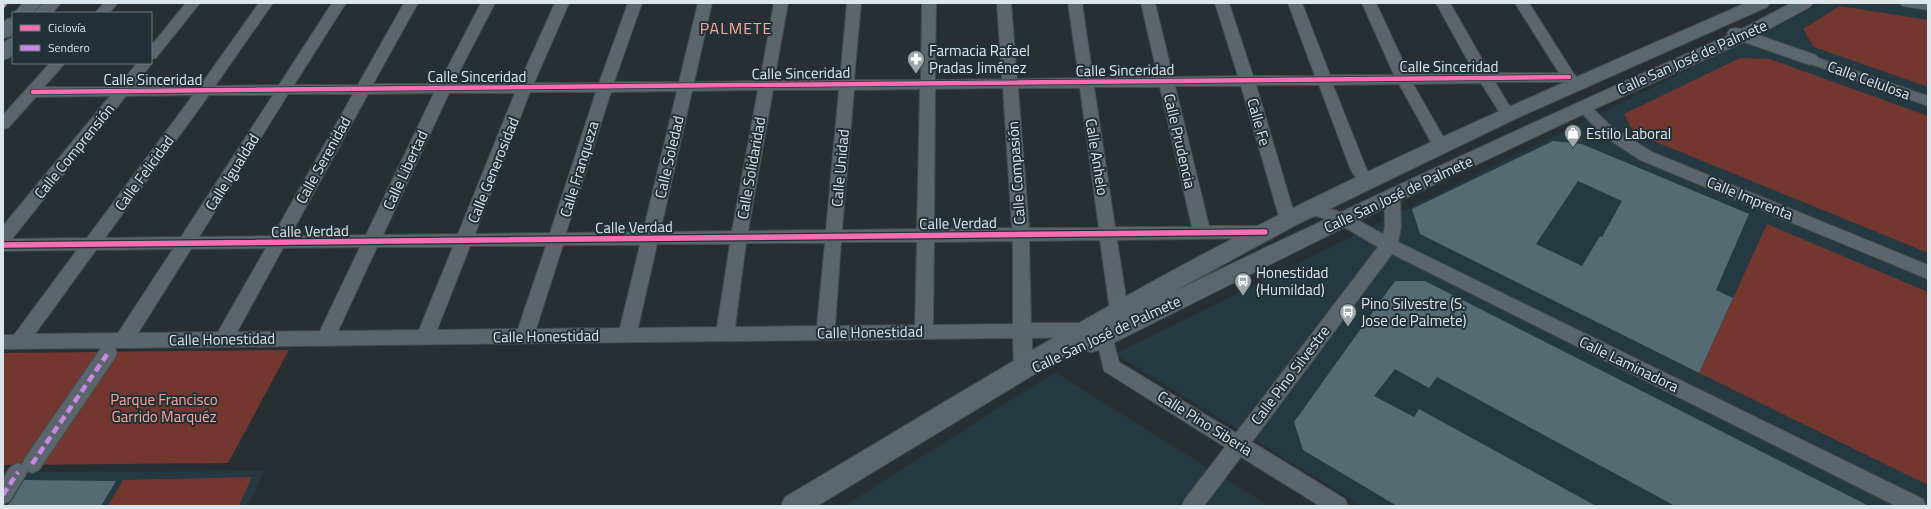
<svg xmlns="http://www.w3.org/2000/svg" width="1931" height="509" font-family="'Titillium Web',sans-serif">
<style>
.built{fill:#243941}
.green{fill:#74372f}
.building{fill:#546b73;fill-rule:evenodd}
.lines{fill:none;stroke-linecap:round;stroke-linejoin:round}
.street-casing{stroke:#454b4f;stroke-width:2}
.secondary-casing{stroke:#454b4f;stroke-width:2}
.street{fill:#5a666b;fill-rule:evenodd}
.secondary{fill:#5a686e;fill-rule:evenodd}
.quiet-far1{stroke:#c787e3;stroke-width:3.5;stroke-dasharray:7 3.5;stroke-linecap:butt}
.quiet{stroke:#c787e3;stroke-width:4.5;stroke-dasharray:8 4.5;stroke-linecap:butt}
.cycleway-far1-casing{stroke:#223137;stroke-width:6}
.cycleway-casing{stroke:#223137;stroke-width:8}
.cycleway-far1{stroke:#f96db3;stroke-width:4.5}
.cycleway{stroke:#f96db3;stroke-width:5.5}
.labels{text-anchor:middle;dominant-baseline:central;stroke-width:4;stroke-linejoin:round;paint-order:stroke}
.poi-label{font-size:15px;fill:#dce6ea;stroke:#223137;text-anchor:start}
.street-label{font-size:15px;fill:#dce6ea;stroke:#223137}
.park-label{font-size:15px;fill:#fda496;stroke:#223137}
.neighbourhood-label{font-size:16px;letter-spacing:1px;fill:#fca99c;stroke:#223137}
</style>
<rect width="100%" height="100%" fill="#272f32"/>
<!-- built -->
<g class="built">
<path d="M 1823,3 L 1928,3 L 1928,506 L 1362,506 L 1115,354 Z"/>
<path d="M 1055,372 L 1269,506 L 844,506 Z"/>
<path d="M 264,471 L 248,506 L 3,506 L 3,472 Z"/>
</g>
<!-- green -->
<g class="green">
<path d="M 1840,6 L 1928,20 L 1928,87 L 1814,47 L 1803,29 Z"/>
<path d="M 1740,58 L 1770,59 L 1928,116 L 1928,253 L 1634,133 L 1624,114 Z"/>
<path d="M 1767,224 L 1928,292 L 1928,485 L 1699,373 Z"/>
<path d="M 289,350 L 228,463 L 3,465 L 3,353 Z"/>
<path d="M 252,477 L 239,506 L 108,506 L 123,480 Z"/>
</g>
<!-- building -->
<g class="building">
<path d="M 1553,141 L 1582,144 L 1749,214 L 1716,290 L 1733,298 L 1699,373 L 1420,234 L 1412,209 ZM 1578,181 L 1622,201 L 1602,237 L 1600,236 L 1582,266 L 1536,244 Z"/>
<path d="M 1395,281 L 1425,281 L 1869,506 L 1675,506 L 1437,377 L 1429,388 L 1395,369 L 1374,396 L 1414,417 L 1419,409 L 1596,506 L 1397,506 L 1303,450 L 1294,422 Z"/>
<path d="M 24,480 L 116,481 L 101,506 L 6,506 L 11,502 Z"/>
</g>
<g class="lines">
<!-- street casing -->
<g class="street-casing">
<g id="street">
<path d="M 104,3 L 118,3 L 109,13 L 95,13 Z"/>
<path d="M 186,3 L 200,3 L 156,58 L 151,59 L 151,46 Z"/>
<path d="M 259,3 L 273,3 L 215,86 L 279,85 L 332,3 L 346,3 L 294,85 L 358,85 L 404,3 L 418,3 L 373,84 L 439,84 L 481,3 L 495,3 L 453,84 L 519,83 L 555,3 L 569,3 L 534,83 L 599,83 L 628,3 L 642,3 L 614,82 L 679,82 L 698,3 L 712,3 L 694,82 L 760,81 L 774,3 L 788,3 L 774,81 L 840,80 L 847,3 L 861,3 L 854,80 L 921,80 L 922,3 L 936,3 L 935,80 L 1002,79 L 997,3 L 1011,3 L 1017,79 L 1079,78 L 1068,3 L 1082,3 L 1093,78 L 1158,77 L 1141,3 L 1155,3 L 1173,77 L 1238,76 L 1215,3 L 1229,3 L 1253,76 L 1315,76 L 1288,3 L 1302,3 L 1330,75 L 1394,75 L 1362,3 L 1376,3 L 1409,74 L 1475,74 L 1436,3 L 1450,3 L 1490,73 L 1559,73 L 1515,3 L 1529,3 L 1574,74 L 1582,82 L 1580,85 L 1575,87 L 1566,82 L 1495,82 L 1515,115 L 1513,118 L 1508,120 L 1503,118 L 1481,83 L 1413,84 L 1449,147 L 1446,151 L 1441,152 L 1436,151 L 1399,84 L 1333,85 L 1366,168 L 1374,181 L 1372,185 L 1366,187 L 1360,185 L 1350,168 L 1319,85 L 1256,85 L 1296,220 L 1294,224 L 1288,226 L 1282,224 L 1280,220 L 1241,86 L 1175,86 L 1209,226 L 1265,226 L 1271,228 L 1273,232 L 1271,236 L 1265,238 L 1117,240 L 1128,311 L 1125,316 L 1119,318 L 1113,316 L 1110,311 L 1100,240 L 1029,241 L 1031,323 L 1089,323 L 1111,332 L 1119,362 L 1236,433 L 1378,247 L 1337,223 L 1304,212 L 1302,208 L 1304,204 L 1310,202 L 1349,215 L 1383,234 L 1385,227 L 1384,196 L 1386,192 L 1392,190 L 1398,192 L 1400,196 L 1401,227 L 1398,242 L 1923,499 L 1926,506 L 1896,506 L 1392,254 L 1252,442 L 1345,499 L 1348,506 L 1320,506 L 1241,457 L 1204,506 L 1182,506 L 1185,499 L 1225,447 L 1104,371 L 1097,341 L 1087,337 L 1032,338 L 1032,368 L 1030,373 L 1023,376 L 1016,373 L 1014,368 L 1013,338 L 115,348 L 117,353 L 115,358 L 39,470 L 32,473 L 28,471 L 10,501 L 3,504 C 3,488 0,470 18,463 L 22,465 L 25,458 L 101,348 L 3,349 L 3,335 L 14,335 L 77,250 L 3,251 L 3,226 L 110,96 L 36,97 L 8,128 L 3,129 L 3,115 L 50,63 L 65,63 L 44,87 L 118,87 L 137,63 L 151,63 L 151,61 L 152,63 L 150,66 L 134,86 L 200,86 ZM 1094,87 L 1160,87 L 1192,227 L 1115,227 ZM 1003,88 L 1012,228 L 934,229 L 935,89 ZM 1018,88 L 1080,88 L 1099,228 L 1029,228 ZM 920,89 L 917,229 L 842,230 L 854,90 ZM 758,90 L 732,231 L 660,232 L 692,91 ZM 773,90 L 839,90 L 826,230 L 748,231 ZM 677,91 L 643,232 L 566,233 L 611,92 ZM 530,92 L 596,92 L 550,233 L 475,234 ZM 434,93 L 366,235 L 290,236 L 368,94 ZM 449,93 L 515,93 L 458,234 L 383,235 ZM 288,94 L 353,94 L 273,236 L 199,237 ZM 193,95 L 87,238 L 12,239 L 126,96 ZM 209,95 L 273,95 L 181,237 L 105,238 ZM 1013,241 L 1013,324 L 933,325 L 934,242 ZM 841,242 L 917,242 L 915,325 L 835,326 ZM 746,243 L 825,243 L 817,326 L 735,327 ZM 657,244 L 730,244 L 717,327 L 638,328 ZM 563,245 L 640,245 L 620,328 L 536,329 ZM 470,246 L 546,246 L 518,329 L 437,330 ZM 360,247 L 320,331 L 237,332 L 283,248 ZM 377,247 L 453,247 L 419,330 L 338,331 ZM 266,248 L 218,332 L 138,333 L 191,249 ZM 173,249 L 118,333 L 35,334 L 96,250 Z"/>
<path d="M 1900,3 L 1928,3 L 1928,10 L 1902,6 Z"/>
<path d="M 1810,55 L 1928,96 L 1928,106 L 1805,62 L 1803,59 L 1805,56 Z"/>
<path d="M 1583,102 L 1588,104 L 1612,127 L 1652,152 L 1928,265 L 1928,279 L 1640,160 L 1602,135 L 1576,107 L 1578,104 Z"/>
</g>
</g>
<!-- secondary casing -->
<g class="secondary-casing">
<g id="secondary">
<path d="M 23,3 L 42,3 L 33,13 L 14,13 Z"/>
<path d="M 43,3 L 61,3 L 52,13 L 34,13 Z"/>
<path d="M 1746,3 L 1770,3 L 1767,7 L 1515,119 L 1296,225 L 1171,293 C 1355,204 1541,118 1729,35 L 1727,33 L 1730,29 L 1736,28 L 1742,29 L 1791,3 L 1813,3 L 1810,7 L 1758,35 L 1816,55 L 1819,59 L 1816,63 L 1810,65 L 1804,63 L 1744,42 L 1590,111 L 1351,224 L 1099,350 L 1091,352 L 1083,350 L 1081,346 L 817,506 L 781,506 L 785,497 C 948,401 1110,299 1281,214 C 1433,138 1590,71 1746,3 Z"/>
<path d="M 13,18 L 13,33 L 9,37 L 3,38 L 3,23 L 7,19 Z"/>
<path d="M 13,38 L 13,54 L 9,58 L 3,60 L 3,44 L 7,40 Z"/>
</g>
</g>
<!-- street -->
<use href="#street" class="street"/>
<!-- secondary -->
<use href="#secondary" class="secondary"/>
<!-- quiet-far1 -->
<path class="quiet-far1" d="M 3,7 L 6,3"/>
<!-- quiet -->
<g class="quiet">
<path d="M 32,464 L 108,353"/>
<path d="M 3,495 L 18,472"/>
</g>
<!-- cycleway-far1 casing -->
<g class="cycleway-far1-casing">
<path id="cycleway-far1" d="M 33,92 L 1569,77"/>
</g>
<!-- cycleway casing -->
<g class="cycleway-casing">
<path id="cycleway" d="M 3,245 L 1265,232"/>
</g>
<!-- cycleway-far1 -->
<use href="#cycleway-far1" class="cycleway-far1"/>
<!-- cycleway -->
<use href="#cycleway" class="cycleway"/>
</g>
<!-- icons -->
<defs>
<g id="pharmacy-pin" transform="scale(0.9)"><path d="M0 17L-7.5 6A9.5 9.5 0 1 1 7.5 6Z" fill="#9da6aa" stroke="#223137"/><path d="M-2-6h4v4h4v4h-4v4h-4v-4h-4v-4h4Z" fill="#fff"/></g>
<g id="shop-pin" transform="scale(0.9)"><path d="M0 17L-7.5 6A9.5 9.5 0 1 1 7.5 6Z" fill="#9da6aa" stroke="#223137"/><path d="M-5-2.5h2.3a2.7 3.5 0 0 1 5.4 0H5L5.5 6h-11ZM-1.5-2.5h3a1.5 2.3 0 0 0-3 0Z" fill="#fff"/></g>
<g id="bus-pin" transform="scale(0.9)"><path d="M0 17L-7.5 6A9.5 9.5 0 1 1 7.5 6Z" fill="#9da6aa" stroke="#223137"/><path d="M-5-6H5V4H4V6H2V4H-2V6H-4V4H-5ZM-3.5-4V0h7V-4ZM-3.5 1.2v1.5H-2V1.2ZM2 1.2v1.5H3.5V1.2Z" fill="#fff"/></g>
</defs>
<g fill-rule="evenodd">
<use href="#pharmacy-pin" x="916" y="59"/>
<use href="#shop-pin" x="1573" y="133"/>
<use href="#bus-pin" x="1243" y="281"/>
<use href="#bus-pin" x="1348" y="312"/>
</g>
<g class="labels">
<!-- poi labels -->
<g class="poi-label">
<text x="929" y="50">Farmacia Rafael<tspan x="929" dy="17">Pradas Jiménez</tspan></text>
<text x="1586" y="133">Estilo Laboral</text>
<text x="1256" y="272">Honestidad<tspan x="1256" dy="17">(Humildad)</tspan></text>
<text x="1361" y="303">Pino Silvestre (S.<tspan x="1361" dy="17">Jose de Palmete)</tspan></text>
</g>
<!-- street labels -->
<g class="street-label">
<text transform="translate(1692 57) rotate(-24)">Calle San José de Palmete</text>
<text x="1449" y="66">Calle Sinceridad</text>
<text transform="translate(1125 70) rotate(-1)">Calle Sinceridad</text>
<text transform="translate(801 73) rotate(-1)">Calle Sinceridad</text>
<text x="477" y="76">Calle Sinceridad</text>
<text x="153" y="79">Calle Sinceridad</text>
<text transform="translate(1869 80) rotate(20)">Calle Celulosa</text>
<text transform="translate(1259 122) rotate(74)">Calle Fe</text>
<text transform="translate(1180 141) rotate(77)">Calle Prudencia</text>
<text transform="translate(74 151) rotate(-51)">Calle Comprensión</text>
<text transform="translate(669 157) rotate(-77)">Calle Soledad</text>
<text transform="translate(1097 157) rotate(81)">Calle Anhelo</text>
<text transform="translate(323 160) rotate(-61)">Calle Serenidad</text>
<text transform="translate(751 168) rotate(-80)">Calle Solidaridad</text>
<text transform="translate(840 168) rotate(-85)">Calle Unidad</text>
<text transform="translate(579 169) rotate(-73)">Calle Franqueza</text>
<text transform="translate(405 170) rotate(-65)">Calle Libertad</text>
<text transform="translate(493 170) rotate(-68)">Calle Generosidad</text>
<text transform="translate(232 172) rotate(-58)">Calle Igualdad</text>
<text transform="translate(144 173) rotate(-54)">Calle Felicidad</text>
<text transform="translate(1016 173) rotate(-94)">Calle Compasión</text>
<text transform="translate(1398 194) rotate(-25)">Calle San José de Palmete</text>
<text transform="translate(1750 198) rotate(22)">Calle Imprenta</text>
<text transform="translate(958 223) rotate(-1)">Calle Verdad</text>
<text transform="translate(634 227) rotate(-1)">Calle Verdad</text>
<text transform="translate(310 231) rotate(-1)">Calle Verdad</text>
<text transform="translate(870 332) rotate(-1)">Calle Honestidad</text>
<text transform="translate(1106 334) rotate(-25)">Calle San José de Palmete</text>
<text transform="translate(546 336) rotate(-1)">Calle Honestidad</text>
<text transform="translate(222 339) rotate(-1)">Calle Honestidad</text>
<text transform="translate(1629 364) rotate(26)">Calle Laminadora</text>
<text transform="translate(1290 375) rotate(-53)">Calle Pino Silvestre</text>
<text transform="translate(1205 423) rotate(32)">Calle Pino Siberia</text>
</g>
<!-- park labels -->
<g class="park-label">
<text x="164" y="399">Parque Francisco<tspan x="164" dy="17">Garrido Marquéz</tspan></text>
</g>
<!-- neighbourhood labels -->
<g class="neighbourhood-label">
<text x="736" y="28">PALMETE</text>
</g>
</g>
<!-- border -->
<rect width="1931" height="509" fill="none" stroke="#dce6ea" stroke-width="8"/>
<!-- legend -->
<rect x="12" y="12" width="140" height="52" fill="#223137" stroke="#6c797f"/>
<rect x="20" y="25" width="20" height="6" fill="#f96db3" stroke="#6c797f"/>
<text x="48" y="32" font-size="12" fill="#dce6ea">Ciclovía</text>
<rect x="20" y="45" width="20" height="6" fill="#c787e3" stroke="#6c797f"/>
<text x="48" y="52" font-size="12" fill="#dce6ea">Sendero</text>
</svg>
